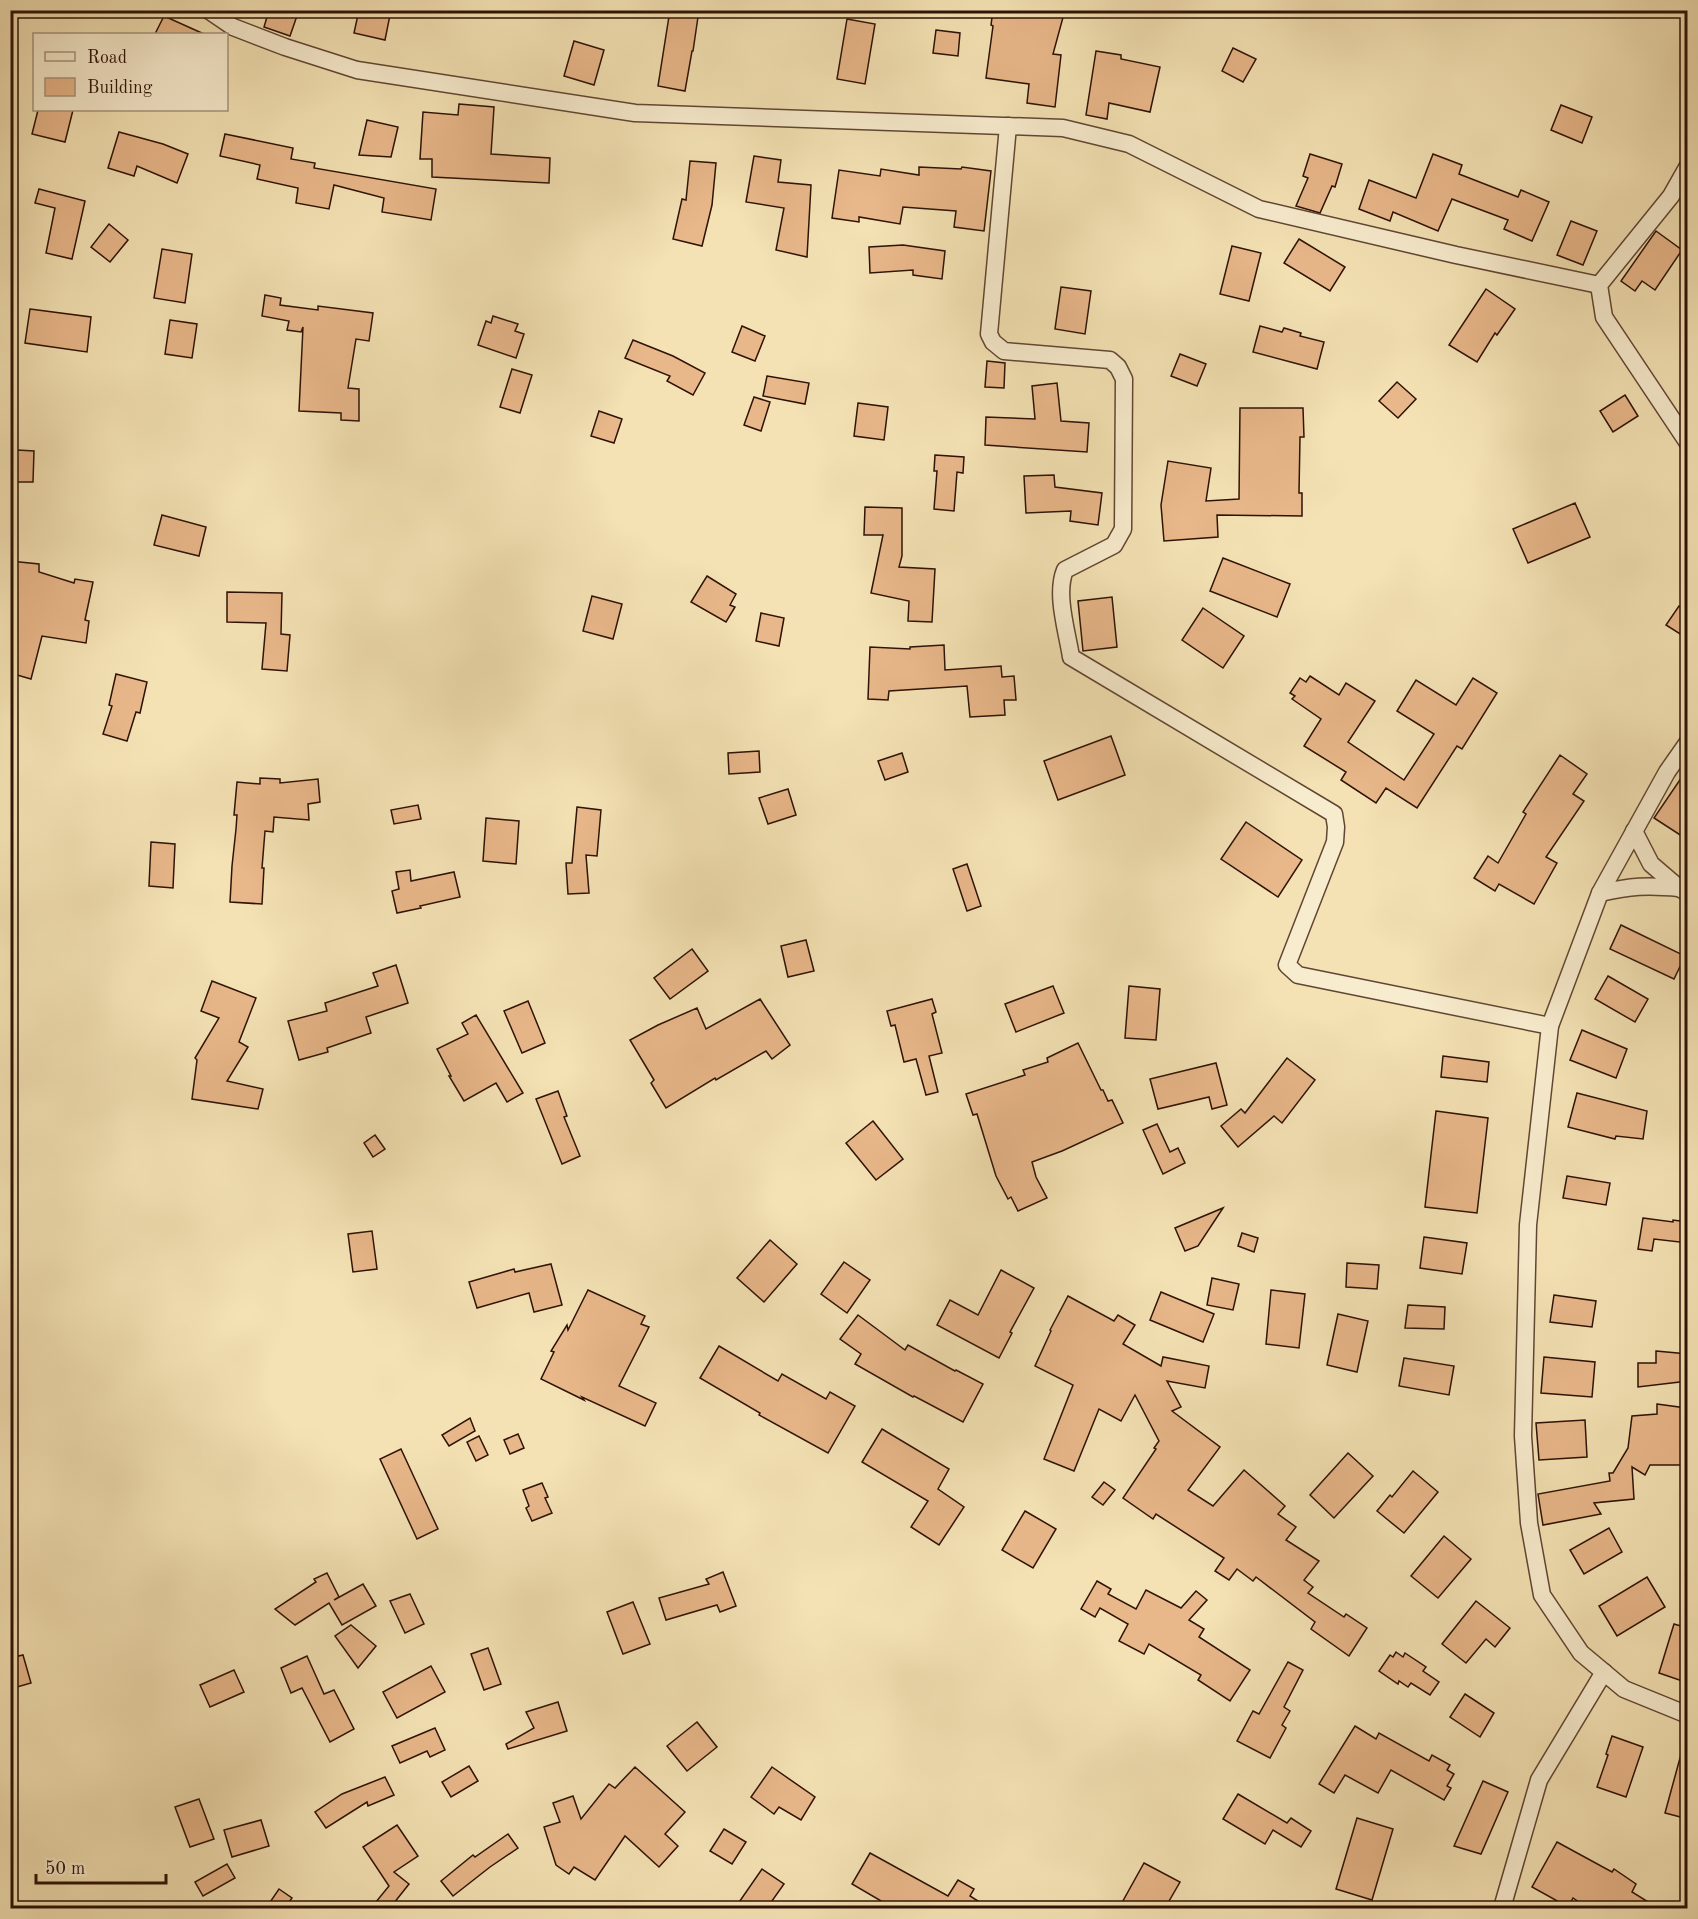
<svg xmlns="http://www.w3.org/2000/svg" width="1698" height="1919" font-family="'Old Standard TT',serif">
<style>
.building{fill:#e8b78a;stroke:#2e1206;stroke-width:1.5}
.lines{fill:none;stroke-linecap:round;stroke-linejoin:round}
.minor-casing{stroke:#604632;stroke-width:19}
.minor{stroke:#f8ecce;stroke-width:16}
</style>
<rect width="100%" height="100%" fill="#f4e2b4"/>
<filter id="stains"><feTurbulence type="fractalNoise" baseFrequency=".00333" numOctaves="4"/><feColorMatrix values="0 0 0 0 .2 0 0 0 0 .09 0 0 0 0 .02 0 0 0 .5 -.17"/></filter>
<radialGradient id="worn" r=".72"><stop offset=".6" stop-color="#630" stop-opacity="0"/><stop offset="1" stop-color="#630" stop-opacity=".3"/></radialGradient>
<!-- building -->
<g class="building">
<path d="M 269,10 L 299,10 L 290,36 L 264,27 Z"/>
<path d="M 359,10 L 391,10 L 385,40 L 354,33 Z"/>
<path d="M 670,10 L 699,10 L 693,51 L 692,51 L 685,91 L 658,86 Z"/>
<path d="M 993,10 L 1021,10 L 1043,14 L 1044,10 L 1065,10 L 1053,54 L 1061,55 L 1055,107 L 1027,103 L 1029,84 L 986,78 L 993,26 L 991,25 Z"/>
<path d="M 164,16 L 204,34 L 155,34 Z"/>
<path d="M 847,19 L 875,24 L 865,84 L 837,79 Z"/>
<path d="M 936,30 L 960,33 L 958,56 L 933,53 Z"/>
<path d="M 574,41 L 604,50 L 594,85 L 564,76 Z"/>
<path d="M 1233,48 L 1256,59 L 1243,82 L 1222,71 Z"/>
<path d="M 1096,51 L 1121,55 L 1121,59 L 1160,67 L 1150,112 L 1109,103 L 1107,119 L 1086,115 Z"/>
<path d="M 459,104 L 494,107 L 491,154 L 550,158 L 549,183 L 432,177 L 432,159 L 420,159 L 423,112 L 458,115 Z"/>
<path d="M 1561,105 L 1592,117 L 1582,143 L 1551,130 Z"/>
<path d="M 38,110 L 73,110 L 65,142 L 32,134 Z"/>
<path d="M 367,120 L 398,127 L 391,157 L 359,155 Z"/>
<path d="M 119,132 L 163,144 L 188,154 L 177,183 L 137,166 L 134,176 L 108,168 Z"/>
<path d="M 225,134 L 293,148 L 291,159 L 315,163 L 314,168 L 436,189 L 431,220 L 382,212 L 384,198 L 334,185 L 329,209 L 296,203 L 298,188 L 257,179 L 260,165 L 220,156 Z"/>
<path d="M 1310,154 L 1342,164 L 1335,187 L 1332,186 L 1320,213 L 1296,206 L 1308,178 L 1303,176 Z"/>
<path d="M 1433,154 L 1462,165 L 1459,174 L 1518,197 L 1521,190 L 1549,202 L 1532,241 L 1504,229 L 1508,220 L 1452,199 L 1438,231 L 1393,212 L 1390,221 L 1359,209 L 1369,180 L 1416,198 Z"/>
<path d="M 754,156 L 781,160 L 778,182 L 811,185 L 807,257 L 776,250 L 784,208 L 746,202 Z"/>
<path d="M 690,161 L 716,163 L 712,205 L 702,246 L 673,239 L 682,199 L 686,200 Z"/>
<path d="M 919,167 L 961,169 L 962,167 L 991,171 L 984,231 L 954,227 L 956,211 L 903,207 L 900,224 L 859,217 L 859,222 L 832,218 L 839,170 L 880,176 L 881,169 L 919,175 Z"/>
<path d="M 39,189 L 85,201 L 72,259 L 46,253 L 55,208 L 35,203 Z"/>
<path d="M 1571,221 L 1597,231 L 1583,265 L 1557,255 Z"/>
<path d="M 109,224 L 128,240 L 110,262 L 91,247 Z"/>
<path d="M 1656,231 L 1682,250 L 1655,290 L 1642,281 L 1635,291 L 1621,281 Z"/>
<path d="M 1299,239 L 1345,267 L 1330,291 L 1284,263 Z"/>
<path d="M 903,245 L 945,251 L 942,279 L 913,275 L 913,270 L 870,273 L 869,247 Z"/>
<path d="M 1232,246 L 1261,253 L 1249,301 L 1220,294 Z"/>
<path d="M 162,249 L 192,254 L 185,303 L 154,298 Z"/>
<path d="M 1061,287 L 1091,291 L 1085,334 L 1055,329 Z"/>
<path d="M 1486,289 L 1515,309 L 1497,335 L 1495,333 L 1477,362 L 1449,345 Z"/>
<path d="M 265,295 L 281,298 L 280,305 L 318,310 L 318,306 L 373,313 L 369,341 L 356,339 L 348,388 L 359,389 L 359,421 L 341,420 L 341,413 L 299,411 L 303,327 L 301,332 L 287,330 L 289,321 L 262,316 Z"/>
<path d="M 30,309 L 91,317 L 87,352 L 25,343 Z"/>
<path d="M 493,316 L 518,324 L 515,331 L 524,334 L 516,358 L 478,345 L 486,321 L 491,323 Z"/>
<path d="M 170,320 L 197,324 L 192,358 L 165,354 Z"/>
<path d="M 742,326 L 765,336 L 755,361 L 732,352 Z"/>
<path d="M 1260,326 L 1282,332 L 1284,328 L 1301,333 L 1300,336 L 1324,342 L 1317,369 L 1253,352 Z"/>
<path d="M 633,340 L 673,356 L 705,373 L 693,395 L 667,381 L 670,376 L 625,358 Z"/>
<path d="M 1180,354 L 1206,364 L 1197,386 L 1171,376 Z"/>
<path d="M 987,361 L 1005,363 L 1004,388 L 985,387 Z"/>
<path d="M 512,369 L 532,375 L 520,413 L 500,407 Z"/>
<path d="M 767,376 L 809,383 L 805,404 L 763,396 Z"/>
<path d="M 1397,382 L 1416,399 L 1398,418 L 1379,401 Z"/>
<path d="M 1057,383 L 1061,421 L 1089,423 L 1087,452 L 985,445 L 986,417 L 1035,419 L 1032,386 Z"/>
<path d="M 1625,395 L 1638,416 L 1613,432 L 1600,411 Z"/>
<path d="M 754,397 L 770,402 L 761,431 L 744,425 Z"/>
<path d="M 858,403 L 888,407 L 884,440 L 854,436 Z"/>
<path d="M 1240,408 L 1303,408 L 1304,437 L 1300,437 L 1299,493 L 1302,493 L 1302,516 L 1217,515 L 1218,537 L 1164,541 L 1161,505 L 1168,461 L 1211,468 L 1206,501 L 1239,499 Z"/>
<path d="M 599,411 L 622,419 L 614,443 L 591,436 Z"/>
<path d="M 17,450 L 34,451 L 33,482 L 17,482 Z"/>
<path d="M 935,455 L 964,457 L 963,473 L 957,472 L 954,511 L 934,509 L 937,471 L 934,471 Z"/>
<path d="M 1054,475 L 1055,487 L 1102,493 L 1098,525 L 1070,521 L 1071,511 L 1026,513 L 1024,476 Z"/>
<path d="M 1575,503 L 1590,537 L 1528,563 L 1513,529 Z"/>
<path d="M 865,507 L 902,508 L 902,556 L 899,567 L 935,569 L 932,622 L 908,621 L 909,601 L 871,593 L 883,535 L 864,535 Z"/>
<path d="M 162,515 L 206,527 L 199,556 L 154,545 Z"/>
<path d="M 1223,558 L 1290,584 L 1277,617 L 1210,591 Z"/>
<path d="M 10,561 L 39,564 L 39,572 L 74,583 L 75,579 L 93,582 L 85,620 L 89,621 L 86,643 L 42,636 L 31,679 L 10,673 Z"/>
<path d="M 707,576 L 736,594 L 730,605 L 735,607 L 726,622 L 691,602 Z"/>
<path d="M 227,592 L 282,593 L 281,634 L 290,635 L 287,671 L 262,669 L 266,623 L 227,622 Z"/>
<path d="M 592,596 L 622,604 L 613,639 L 583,631 Z"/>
<path d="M 1112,597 L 1117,647 L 1083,651 L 1078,601 Z"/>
<path d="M 1679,606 L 1688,612 L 1688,639 L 1666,625 Z"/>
<path d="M 1203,608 L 1244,636 L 1223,668 L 1182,640 Z"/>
<path d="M 761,613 L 784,618 L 779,646 L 756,641 Z"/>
<path d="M 944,645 L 945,670 L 1001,666 L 1002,677 L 1014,676 L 1016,700 L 1004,700 L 1005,715 L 970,717 L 967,686 L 889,691 L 888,700 L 868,699 L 870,647 L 910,649 L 910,647 Z"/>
<path d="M 116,674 L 147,682 L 140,713 L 136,712 L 127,741 L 103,734 L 112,706 L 109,705 Z"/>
<path d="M 1310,676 L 1339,695 L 1346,683 L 1375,701 L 1348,742 L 1404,780 L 1434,734 L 1397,711 L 1416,680 L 1456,705 L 1473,678 L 1497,693 L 1462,749 L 1457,746 L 1417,808 L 1386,788 L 1376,803 L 1341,780 L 1346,772 L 1304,746 L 1321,719 L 1292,699 L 1295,696 L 1290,693 L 1300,678 L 1306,682 Z"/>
<path d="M 1111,736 L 1125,775 L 1058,800 L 1044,761 Z"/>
<path d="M 759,751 L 760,772 L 729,774 L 728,753 Z"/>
<path d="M 902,753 L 908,772 L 885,780 L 878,761 Z"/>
<path d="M 1560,755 L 1587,774 L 1573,794 L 1584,801 L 1546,857 L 1557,863 L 1534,904 L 1499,884 L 1495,891 L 1474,878 L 1488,856 L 1498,863 L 1526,814 L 1523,812 Z"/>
<path d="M 1688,768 L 1688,840 L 1654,818 Z"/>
<path d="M 260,778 L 280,779 L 280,783 L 318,779 L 320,802 L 308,804 L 309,820 L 274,817 L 273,832 L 265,831 L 262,868 L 264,868 L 262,904 L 230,902 L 232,866 L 236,829 L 237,815 L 234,815 L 237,782 L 260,784 Z"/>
<path d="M 788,789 L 796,815 L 768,824 L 759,798 Z"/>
<path d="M 418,805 L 421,819 L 394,824 L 391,810 Z"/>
<path d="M 577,807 L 601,810 L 597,856 L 586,855 L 589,893 L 568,894 L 566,863 L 572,863 Z"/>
<path d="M 486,818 L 519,821 L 516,864 L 483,861 Z"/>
<path d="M 1246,822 L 1302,860 L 1278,897 L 1221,859 Z"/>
<path d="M 151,842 L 175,844 L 173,888 L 149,886 Z"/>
<path d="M 967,864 L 981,906 L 967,911 L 953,869 Z"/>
<path d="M 410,870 L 411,881 L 454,872 L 460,897 L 420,906 L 421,908 L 397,913 L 392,891 L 399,889 L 396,872 Z"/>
<path d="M 1621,925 L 1685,956 L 1674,979 L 1610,949 Z"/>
<path d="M 806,940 L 814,971 L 788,977 L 781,946 Z"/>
<path d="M 692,949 L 708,971 L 670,999 L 654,978 Z"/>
<path d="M 396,965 L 408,1003 L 366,1017 L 371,1033 L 327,1048 L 328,1052 L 299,1060 L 288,1021 L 327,1011 L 325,1003 L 378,986 L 373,973 Z"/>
<path d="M 1608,976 L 1648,999 L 1635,1022 L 1595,999 Z"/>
<path d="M 212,981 L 256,998 L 239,1042 L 248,1047 L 227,1081 L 263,1089 L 258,1109 L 192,1099 L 197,1060 L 195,1058 L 219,1018 L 201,1011 Z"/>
<path d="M 1053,986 L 1064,1013 L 1016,1032 L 1005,1004 Z"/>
<path d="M 1129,986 L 1160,989 L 1156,1040 L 1125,1038 Z"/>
<path d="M 760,999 L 790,1045 L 772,1059 L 766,1051 L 716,1080 L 715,1078 L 666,1108 L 651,1083 L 654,1080 L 630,1040 L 658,1025 L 697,1008 L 706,1029 Z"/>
<path d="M 932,999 L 936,1012 L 932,1014 L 942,1053 L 929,1056 L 938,1092 L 926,1095 L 916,1059 L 904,1062 L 895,1025 L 891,1026 L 887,1011 Z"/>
<path d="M 528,1001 L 545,1043 L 522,1053 L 504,1011 Z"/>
<path d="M 476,1015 L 523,1093 L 507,1102 L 496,1083 L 464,1101 L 449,1076 L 451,1076 L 437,1049 L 468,1034 L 462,1023 Z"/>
<path d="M 1582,1030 L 1627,1049 L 1616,1078 L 1570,1060 Z"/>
<path d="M 1078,1043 L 1101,1090 L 1103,1090 L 1108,1101 L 1112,1100 L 1123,1123 L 1062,1151 L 1032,1162 L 1036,1177 L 1047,1198 L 1018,1211 L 1011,1197 L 1008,1199 L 996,1176 L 977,1114 L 973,1115 L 966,1094 L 1025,1075 L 1023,1070 L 1048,1062 L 1047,1058 Z"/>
<path d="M 1443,1056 L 1489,1062 L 1487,1082 L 1441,1077 Z"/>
<path d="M 1287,1058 L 1315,1080 L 1282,1123 L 1274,1116 L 1238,1147 L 1221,1126 L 1241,1109 L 1245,1113 Z"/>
<path d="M 1216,1063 L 1227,1105 L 1212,1109 L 1209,1097 L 1158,1109 L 1150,1079 Z"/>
<path d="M 558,1091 L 567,1116 L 564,1117 L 580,1156 L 562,1164 L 536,1099 Z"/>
<path d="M 1577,1093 L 1647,1111 L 1643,1139 L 1616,1136 L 1615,1139 L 1568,1127 Z"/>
<path d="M 1436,1111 L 1488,1118 L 1477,1213 L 1425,1207 Z"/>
<path d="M 873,1121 L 903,1159 L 876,1180 L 846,1143 Z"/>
<path d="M 1157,1124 L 1170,1152 L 1178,1148 L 1185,1163 L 1163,1174 L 1143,1130 Z"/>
<path d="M 375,1135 L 385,1149 L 373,1157 L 364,1143 Z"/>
<path d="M 1567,1176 L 1610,1183 L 1606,1205 L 1563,1198 Z"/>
<path d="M 1223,1208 L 1198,1246 L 1185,1251 L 1175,1228 Z"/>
<path d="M 1643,1218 L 1673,1222 L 1673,1220 L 1688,1222 L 1688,1243 L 1654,1239 L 1652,1251 L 1638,1249 Z"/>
<path d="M 372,1231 L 377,1269 L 353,1272 L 348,1234 Z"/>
<path d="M 1242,1233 L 1258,1238 L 1254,1252 L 1238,1246 Z"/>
<path d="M 1424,1237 L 1467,1243 L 1462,1274 L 1420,1268 Z"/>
<path d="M 770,1240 L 797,1264 L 764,1302 L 737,1278 Z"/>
<path d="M 844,1262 L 870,1280 L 847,1313 L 821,1294 Z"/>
<path d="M 1347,1263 L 1379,1265 L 1377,1289 L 1346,1287 Z"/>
<path d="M 551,1264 L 562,1305 L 534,1312 L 529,1293 L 477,1308 L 469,1282 L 514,1269 L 515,1272 Z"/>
<path d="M 1001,1270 L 1034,1288 L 1010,1332 L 1012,1333 L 999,1358 L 937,1325 L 950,1300 L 978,1315 Z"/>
<path d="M 1212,1278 L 1239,1284 L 1233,1310 L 1207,1305 Z"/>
<path d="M 588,1290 L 645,1316 L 641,1324 L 649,1327 L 619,1386 L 656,1403 L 645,1426 L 582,1397 L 584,1400 L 541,1379 L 554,1352 L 551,1351 L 567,1325 L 568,1330 Z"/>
<path d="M 1271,1290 L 1305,1294 L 1299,1348 L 1266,1344 Z"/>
<path d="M 1161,1292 L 1214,1314 L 1203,1342 L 1150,1320 Z"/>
<path d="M 1554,1295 L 1596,1301 L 1592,1327 L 1550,1322 Z"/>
<path d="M 1068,1296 L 1114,1321 L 1118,1315 L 1135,1325 L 1123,1344 L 1161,1366 L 1163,1357 L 1209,1366 L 1205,1388 L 1167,1381 L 1181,1407 L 1172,1411 L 1220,1447 L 1188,1490 L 1213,1506 L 1244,1470 L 1285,1506 L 1278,1514 L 1296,1527 L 1286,1540 L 1319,1561 L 1304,1580 L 1313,1587 L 1308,1593 L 1344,1617 L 1346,1614 L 1367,1628 L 1349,1656 L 1311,1629 L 1315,1622 L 1256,1577 L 1253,1581 L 1237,1569 L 1229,1580 L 1215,1571 L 1224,1558 L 1156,1514 L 1153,1519 L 1123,1498 L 1156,1449 L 1154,1448 L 1159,1441 L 1135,1395 L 1121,1421 L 1099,1409 L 1074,1471 L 1044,1459 L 1073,1385 L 1035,1366 L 1051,1331 L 1050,1330 Z"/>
<path d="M 1408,1305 L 1445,1307 L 1444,1329 L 1405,1328 Z"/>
<path d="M 1338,1314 L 1368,1321 L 1357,1372 L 1327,1365 Z"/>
<path d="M 858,1315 L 905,1350 L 908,1345 L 955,1371 L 956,1370 L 983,1384 L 963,1422 L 914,1396 L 913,1397 L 855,1364 L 861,1354 L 840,1339 Z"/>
<path d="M 719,1346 L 778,1381 L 782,1374 L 826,1399 L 830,1392 L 855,1406 L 828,1453 L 759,1415 L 760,1413 L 700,1378 Z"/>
<path d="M 1656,1351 L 1688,1354 L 1688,1381 L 1638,1387 L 1638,1363 L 1656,1363 Z"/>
<path d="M 1544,1357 L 1595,1362 L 1592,1397 L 1541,1393 Z"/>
<path d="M 1404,1358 L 1454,1366 L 1449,1395 L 1399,1386 Z"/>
<path d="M 1657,1404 L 1686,1408 L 1681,1465 L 1650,1465 L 1645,1475 L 1632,1467 L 1634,1499 L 1594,1503 L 1601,1514 L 1543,1525 L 1538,1494 L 1610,1481 L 1609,1473 L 1613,1473 L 1628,1448 L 1632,1416 L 1657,1414 Z"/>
<path d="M 470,1418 L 475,1431 L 449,1446 L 442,1435 Z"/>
<path d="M 1585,1420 L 1587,1457 L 1539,1460 L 1536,1423 Z"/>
<path d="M 882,1429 L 949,1469 L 938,1489 L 964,1507 L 939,1545 L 911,1527 L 928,1501 L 862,1462 Z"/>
<path d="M 518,1434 L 524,1448 L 510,1454 L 504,1440 Z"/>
<path d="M 479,1436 L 488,1455 L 476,1461 L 467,1442 Z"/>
<path d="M 401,1449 L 438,1529 L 417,1539 L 380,1459 Z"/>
<path d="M 1348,1453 L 1373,1476 L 1334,1518 L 1310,1495 Z"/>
<path d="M 1413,1471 L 1438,1492 L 1404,1533 L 1377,1511 L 1390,1495 L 1392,1497 Z"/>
<path d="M 1104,1482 L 1115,1490 L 1103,1505 L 1092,1497 Z"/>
<path d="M 542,1483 L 548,1497 L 545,1498 L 552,1513 L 532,1521 L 526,1508 L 529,1506 L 523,1490 Z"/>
<path d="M 1025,1511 L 1056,1529 L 1033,1568 L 1002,1550 Z"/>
<path d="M 1609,1528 L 1622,1552 L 1584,1574 L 1570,1550 Z"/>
<path d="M 1444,1536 L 1471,1559 L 1438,1598 L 1411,1576 Z"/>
<path d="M 723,1572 L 736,1606 L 720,1612 L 717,1605 L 666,1620 L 659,1598 L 709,1584 L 706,1579 Z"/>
<path d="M 327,1573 L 339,1597 L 334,1600 L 363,1584 L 376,1606 L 342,1625 L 329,1603 L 295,1625 L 275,1609 L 316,1582 L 314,1579 Z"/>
<path d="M 1647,1577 L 1665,1607 L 1617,1636 L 1599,1606 Z"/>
<path d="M 1097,1581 L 1111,1589 L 1108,1594 L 1136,1609 L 1146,1590 L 1181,1608 L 1196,1591 L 1207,1600 L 1189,1620 L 1204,1629 L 1199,1637 L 1250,1670 L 1230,1701 L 1198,1680 L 1201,1675 L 1149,1644 L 1144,1654 L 1119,1641 L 1128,1624 L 1100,1608 L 1095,1617 L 1081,1609 Z"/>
<path d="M 410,1594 L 424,1624 L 405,1633 L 390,1601 Z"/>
<path d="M 1476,1601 L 1510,1628 L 1495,1647 L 1486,1639 L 1466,1663 L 1442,1644 Z"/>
<path d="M 633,1602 L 650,1644 L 623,1654 L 607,1612 Z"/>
<path d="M 1674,1624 L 1688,1628 L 1688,1683 L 1659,1673 Z"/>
<path d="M 351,1625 L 376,1646 L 358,1668 L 335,1636 Z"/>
<path d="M 488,1648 L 501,1684 L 484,1690 L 471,1654 Z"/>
<path d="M 1396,1652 L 1403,1657 L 1405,1653 L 1426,1667 L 1423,1671 L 1439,1682 L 1430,1695 L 1411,1683 L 1408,1687 L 1399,1681 L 1398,1684 L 1379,1671 L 1390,1655 L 1393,1657 Z"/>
<path d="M 23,1655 L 31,1683 L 10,1689 L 10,1658 Z"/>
<path d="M 307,1656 L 324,1694 L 334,1690 L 354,1729 L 330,1742 L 302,1688 L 291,1693 L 281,1668 Z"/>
<path d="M 1288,1662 L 1303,1670 L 1284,1707 L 1290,1711 L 1282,1725 L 1286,1728 L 1270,1758 L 1237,1741 L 1253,1711 L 1259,1714 Z"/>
<path d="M 431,1666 L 445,1692 L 397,1718 L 383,1692 Z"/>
<path d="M 234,1670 L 244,1692 L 210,1707 L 200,1685 Z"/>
<path d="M 1465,1694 L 1494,1713 L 1480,1737 L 1450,1717 Z"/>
<path d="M 558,1702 L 567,1731 L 508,1749 L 506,1744 L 534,1728 L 526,1712 Z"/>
<path d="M 697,1722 L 717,1747 L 687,1771 L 667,1746 Z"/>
<path d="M 1355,1726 L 1376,1739 L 1379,1733 L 1429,1761 L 1432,1755 L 1450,1765 L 1447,1770 L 1454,1774 L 1447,1786 L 1451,1788 L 1444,1800 L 1391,1770 L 1378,1793 L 1345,1775 L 1334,1793 L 1319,1784 Z"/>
<path d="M 435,1728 L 445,1750 L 430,1757 L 427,1751 L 400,1763 L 392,1746 Z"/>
<path d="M 1612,1736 L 1643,1747 L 1626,1797 L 1597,1787 L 1608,1755 L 1606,1754 Z"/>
<path d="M 1683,1747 L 1688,1748 L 1688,1819 L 1665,1813 Z"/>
<path d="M 469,1766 L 478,1781 L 451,1797 L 442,1782 Z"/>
<path d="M 635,1767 L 685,1812 L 665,1834 L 678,1846 L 659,1867 L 625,1836 L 595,1880 L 574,1867 L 569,1874 L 556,1865 L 544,1827 L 560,1822 L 553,1803 L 573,1796 L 581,1819 L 609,1784 L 615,1788 Z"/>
<path d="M 772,1767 L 815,1797 L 801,1820 L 779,1807 L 774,1814 L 751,1797 Z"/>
<path d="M 385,1777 L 394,1795 L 368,1806 L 367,1802 L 326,1828 L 315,1812 L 342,1794 Z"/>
<path d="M 1483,1781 L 1508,1792 L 1481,1854 L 1454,1846 Z"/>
<path d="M 1238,1794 L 1287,1823 L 1291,1818 L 1311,1831 L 1301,1847 L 1273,1830 L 1265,1844 L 1223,1819 Z"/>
<path d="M 199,1799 L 214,1839 L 190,1847 L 175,1807 Z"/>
<path d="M 1357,1818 L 1393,1829 L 1372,1900 L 1336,1889 Z"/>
<path d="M 261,1820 L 269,1846 L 232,1857 L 224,1830 Z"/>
<path d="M 397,1825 L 418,1856 L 394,1872 L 409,1884 L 390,1908 L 371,1908 L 389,1886 L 363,1847 Z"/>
<path d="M 724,1829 L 746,1842 L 732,1864 L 710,1851 Z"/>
<path d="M 508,1834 L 518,1848 L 490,1867 L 453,1896 L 441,1881 L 473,1855 L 475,1857 Z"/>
<path d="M 1557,1842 L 1612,1872 L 1614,1869 L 1636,1884 L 1632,1892 L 1658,1908 L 1588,1908 L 1573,1898 L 1568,1907 L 1532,1887 Z"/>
<path d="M 870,1853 L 948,1896 L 958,1880 L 974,1889 L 970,1896 L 989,1908 L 893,1908 L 852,1884 Z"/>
<path d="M 1144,1863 L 1180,1882 L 1165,1908 L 1119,1908 Z"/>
<path d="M 227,1864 L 235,1878 L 203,1896 L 195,1882 Z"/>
<path d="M 762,1869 L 784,1884 L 767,1908 L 735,1908 Z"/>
<path d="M 279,1889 L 292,1898 L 285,1908 L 266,1908 Z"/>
</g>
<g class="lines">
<!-- minor casing -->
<g class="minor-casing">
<g id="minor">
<path d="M 208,10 L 233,27 L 285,47 L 357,70 L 635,113 L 1063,128 L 1129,144 L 1259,209 L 1456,255 L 1599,285"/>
<path d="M 1008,126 L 989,334 L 993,342 L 1004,351 L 1110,360 L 1118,367 L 1124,379 L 1123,529 L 1114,545 L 1065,570 C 1055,594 1067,631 1071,657 L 1334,814 L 1336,827 L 1335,842 L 1287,965 L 1298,975 L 1550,1026"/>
<path d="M 1688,166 L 1671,196 L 1599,285 L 1604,317 L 1688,443"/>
<path d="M 1688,742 L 1667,772 L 1600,893 L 1550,1026 L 1528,1225 L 1523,1436 L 1529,1523 L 1542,1595 L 1581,1653 L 1624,1689 L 1688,1715"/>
<path d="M 1634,831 L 1651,864 L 1679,888 L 1688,893"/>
<path d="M 1600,893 C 1631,886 1647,885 1679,888"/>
<path d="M 1502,1908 L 1539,1780 L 1604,1672"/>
</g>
</g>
<!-- minor -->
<use href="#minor" class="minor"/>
</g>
<!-- margin -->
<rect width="1698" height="1919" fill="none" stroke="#f4e2b4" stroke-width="36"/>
<rect x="12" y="12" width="1674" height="1895" fill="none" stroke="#2e1206" stroke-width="3"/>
<rect x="18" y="18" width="1662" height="1883" fill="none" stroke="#2e1206" stroke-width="1.5"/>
<!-- legend -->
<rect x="33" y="33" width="195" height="78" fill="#f8ecce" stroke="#a7957e" stroke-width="1.5"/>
<rect x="45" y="52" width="30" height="9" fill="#f8ecce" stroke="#a7957e" stroke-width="1.5"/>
<text x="87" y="63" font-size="18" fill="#2e1206">Road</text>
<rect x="45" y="78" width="30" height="18" fill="#e8b78a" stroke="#a7957e" stroke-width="1.5"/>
<text x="87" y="93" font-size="18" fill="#2e1206">Building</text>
<!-- scale -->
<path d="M36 1874v9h130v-9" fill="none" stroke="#2e1206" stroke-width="3"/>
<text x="45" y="1874" font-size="18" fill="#2e1206" stroke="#f8ecce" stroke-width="4.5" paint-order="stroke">50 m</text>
<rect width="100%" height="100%" filter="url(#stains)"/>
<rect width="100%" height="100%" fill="url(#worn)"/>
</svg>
